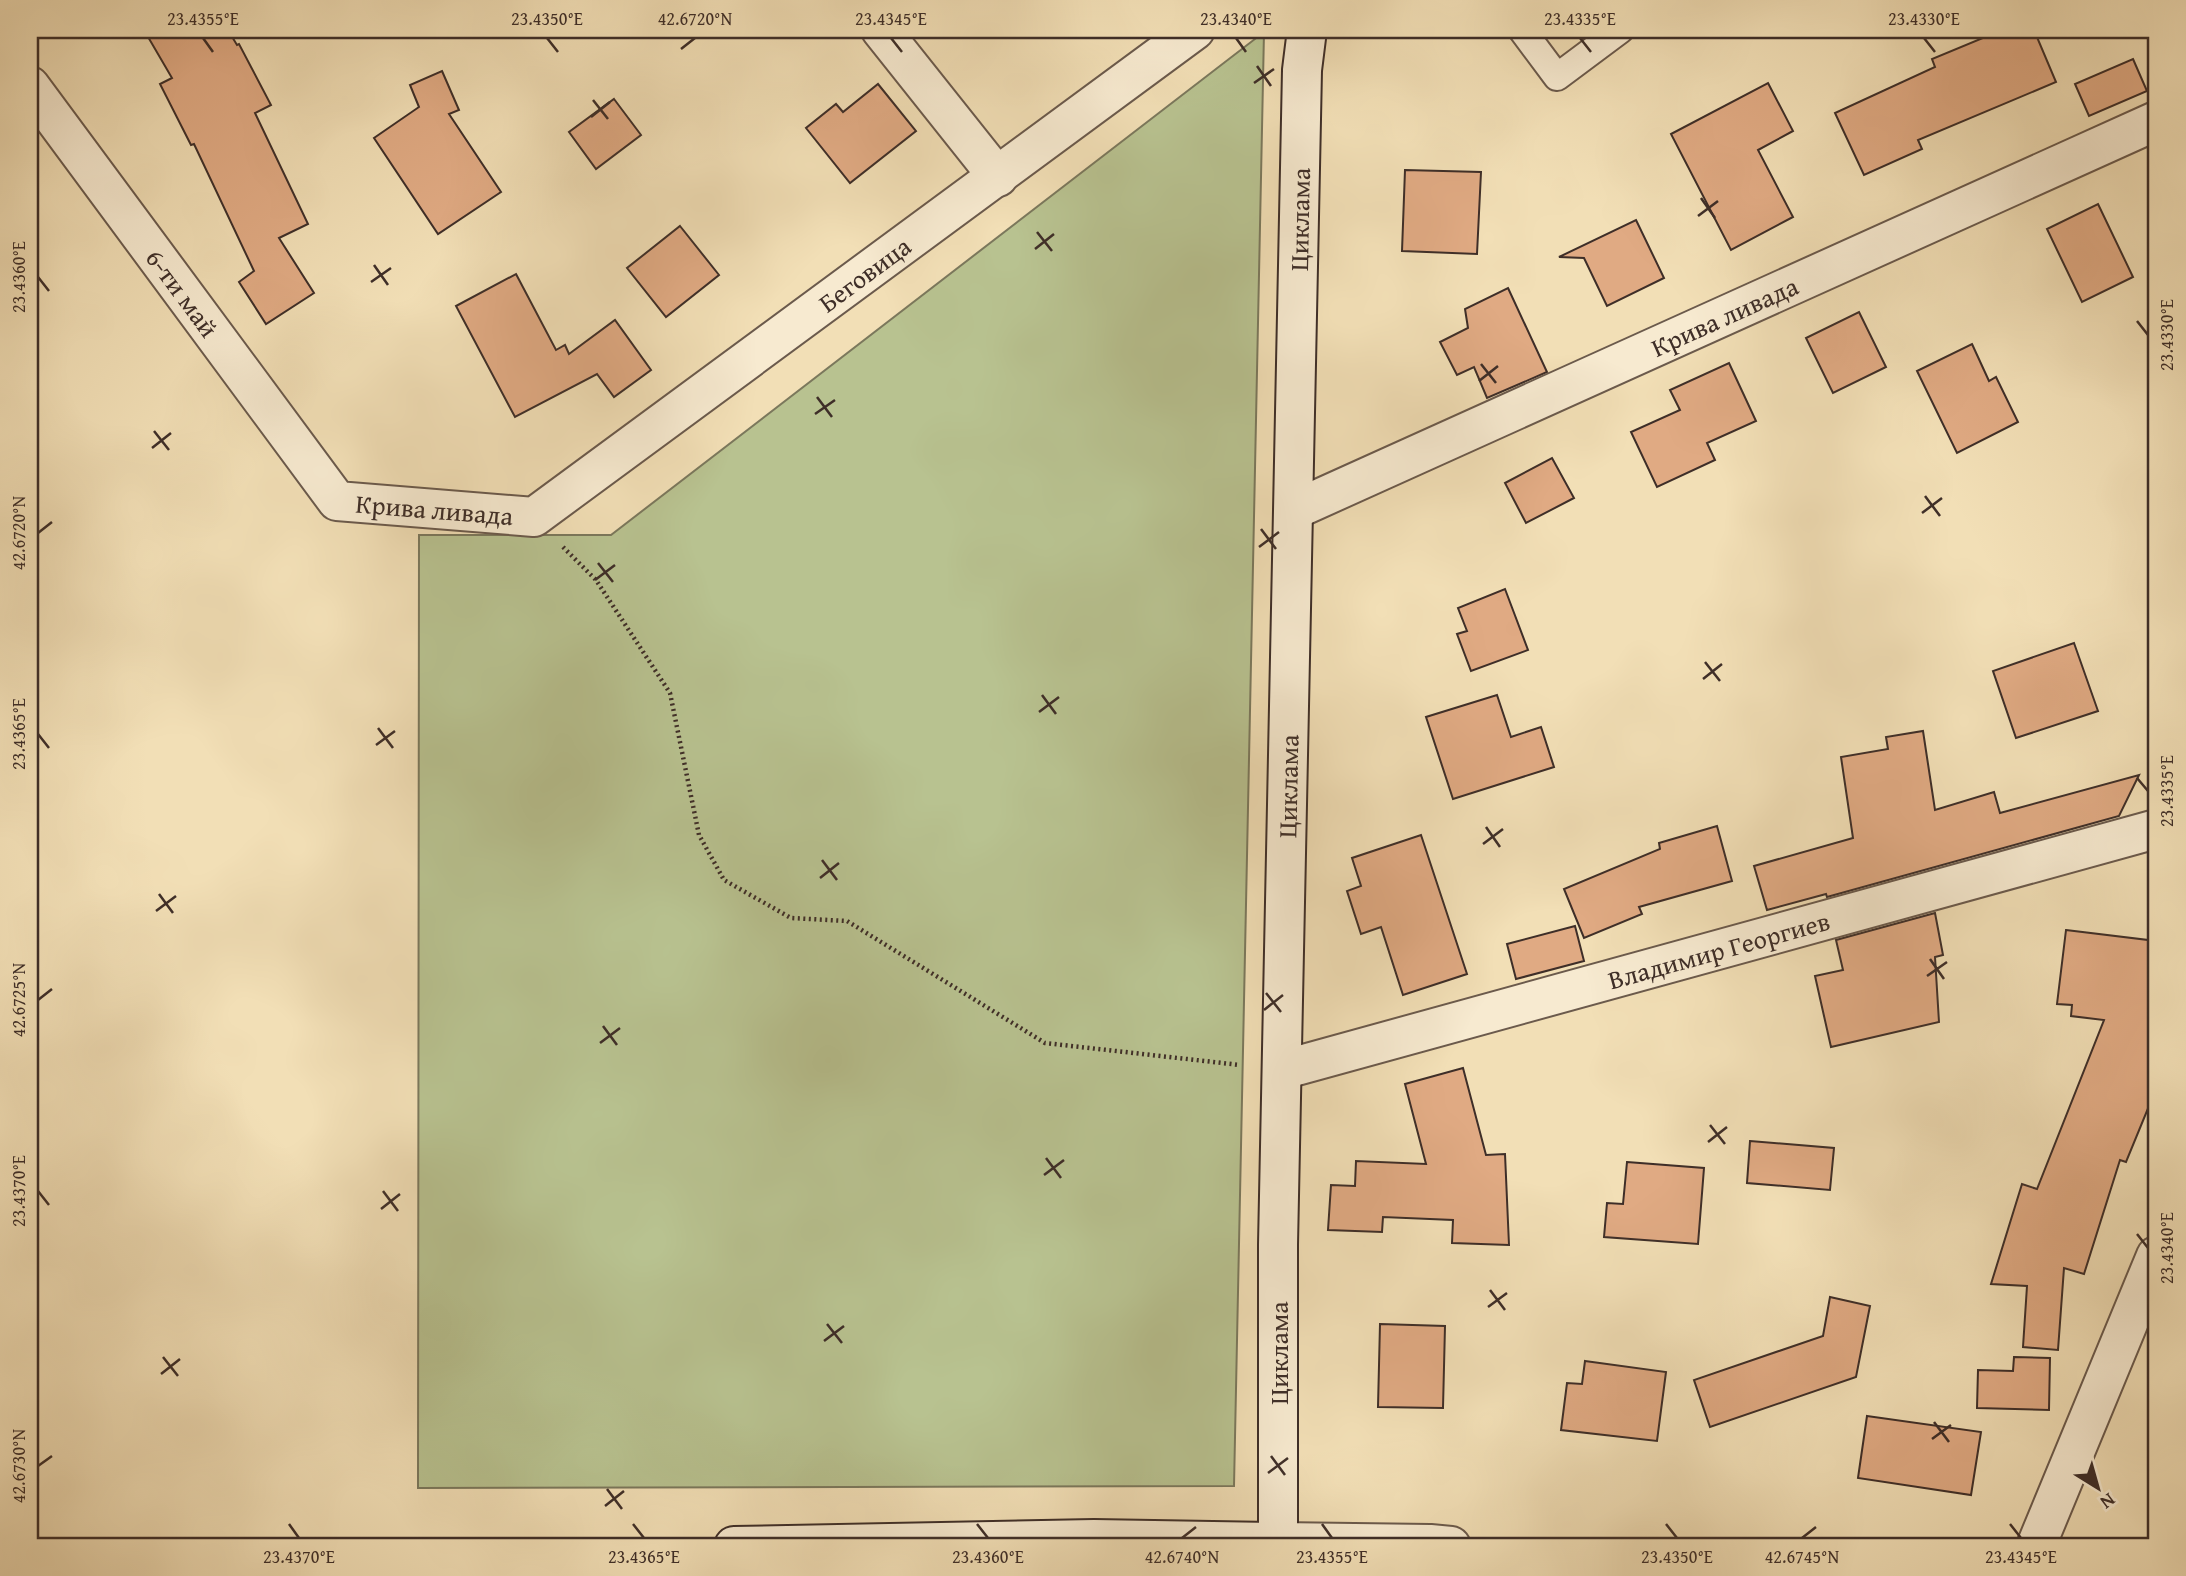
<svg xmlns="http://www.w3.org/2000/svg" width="2186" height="1576" font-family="'Gentium Book Plus',serif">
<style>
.green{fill:#b8c290;stroke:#7b785c;stroke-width:2}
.building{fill:#e0aa83;stroke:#3e2e28;stroke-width:2}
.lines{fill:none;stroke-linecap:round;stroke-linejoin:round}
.lane-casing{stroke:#6b5a4c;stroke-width:30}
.street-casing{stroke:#6b5a4c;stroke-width:42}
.secondary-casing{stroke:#3e2e28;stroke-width:42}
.path{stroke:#3e2e28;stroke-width:4.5;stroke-dasharray:2 3.5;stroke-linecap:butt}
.lane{stroke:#f7ead0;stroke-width:26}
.street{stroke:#f7ead0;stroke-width:38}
.secondary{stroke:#f7ead0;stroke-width:38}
.ticks{fill:none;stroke:#3e2e28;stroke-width:2.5}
.labels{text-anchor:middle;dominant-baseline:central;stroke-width:6;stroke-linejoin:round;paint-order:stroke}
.street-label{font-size:26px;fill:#3e2e28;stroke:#f7ead0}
.neatline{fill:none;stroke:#3e2e28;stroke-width:2.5}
.ticks-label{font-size:18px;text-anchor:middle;fill:#3e2e28}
</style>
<rect width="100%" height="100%" fill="#f2dfb6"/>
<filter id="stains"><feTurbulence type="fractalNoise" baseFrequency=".00286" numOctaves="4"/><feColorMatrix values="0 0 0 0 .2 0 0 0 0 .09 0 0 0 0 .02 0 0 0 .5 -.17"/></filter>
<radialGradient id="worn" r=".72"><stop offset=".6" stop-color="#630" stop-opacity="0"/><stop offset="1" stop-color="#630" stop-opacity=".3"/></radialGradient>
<!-- green -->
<path class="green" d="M 1264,32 L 1234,1486 L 418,1488 L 419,535 L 611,535 Z"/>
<!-- building -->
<g class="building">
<path d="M 144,30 L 228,30 L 237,45 L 239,44 L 271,105 L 255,113 L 308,224 L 279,238 L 314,293 L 266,324 L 239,282 L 254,271 L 194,144 L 191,145 L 160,84 L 172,78 Z"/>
<path d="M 2002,30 L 2034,30 L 2056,82 L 1918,140 L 1922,149 L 1864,175 L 1835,113 L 1935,67 L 1932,59 Z"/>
<path d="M 2133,59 L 2147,91 L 2089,116 L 2075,84 Z"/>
<path d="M 442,71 L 459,110 L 449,114 L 501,192 L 438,234 L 374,138 L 419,107 L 410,85 Z"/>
<path d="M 1768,83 L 1793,131 L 1758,150 L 1793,217 L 1731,250 L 1671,134 Z"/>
<path d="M 878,84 L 916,131 L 850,183 L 806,128 L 836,104 L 843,112 Z"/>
<path d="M 614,99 L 641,135 L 596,169 L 569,132 Z"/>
<path d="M 1405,170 L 1481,172 L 1477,254 L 1402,251 Z"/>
<path d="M 2098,204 L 2133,277 L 2082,302 L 2047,229 Z"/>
<path d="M 1636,220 L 1664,278 L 1607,306 L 1584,258 L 1559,257 Z"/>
<path d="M 680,226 L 719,275 L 666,317 L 627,268 Z"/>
<path d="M 516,274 L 556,350 L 565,345 L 569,354 L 615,320 L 651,370 L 614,397 L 597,374 L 515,417 L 456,306 Z"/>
<path d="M 1508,288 L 1547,372 L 1487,398 L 1474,367 L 1457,375 L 1440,342 L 1468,328 L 1465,309 Z"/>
<path d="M 1859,312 L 1886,367 L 1833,393 L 1806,338 Z"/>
<path d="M 1972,344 L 1989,381 L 1996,377 L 2018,422 L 1957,453 L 1917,371 Z"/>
<path d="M 1729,363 L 1756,421 L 1707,443 L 1715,460 L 1657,487 L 1631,432 L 1680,410 L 1670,390 Z"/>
<path d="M 1552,458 L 1574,498 L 1526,523 L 1505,483 Z"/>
<path d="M 1505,589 L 1528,650 L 1471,671 L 1457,634 L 1467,631 L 1458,608 Z"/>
<path d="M 2074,643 L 2098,711 L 2016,738 L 1993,671 Z"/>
<path d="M 1497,695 L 1511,737 L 1541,727 L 1554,767 L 1453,799 L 1426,717 Z"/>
<path d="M 1923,731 L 1935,810 L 1994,792 L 2000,813 L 2139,775 L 2119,816 L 1827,897 L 1826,894 L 1767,910 L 1754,866 L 1853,838 L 1841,757 L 1888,749 L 1886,737 Z"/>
<path d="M 1717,826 L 1732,881 L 1639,907 L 1642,914 L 1584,938 L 1564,889 L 1660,849 L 1659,843 Z"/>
<path d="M 1421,835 L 1467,974 L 1403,995 L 1381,927 L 1361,934 L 1347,891 L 1361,886 L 1352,858 Z"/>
<path d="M 1935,913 L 1943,955 L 1935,957 L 1939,1022 L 1831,1047 L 1815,976 L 1843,970 L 1836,940 Z"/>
<path d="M 1575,926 L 1584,961 L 1516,979 L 1507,944 Z"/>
<path d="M 2066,930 L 2156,941 L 2156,1089 L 2126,1162 L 2120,1160 L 2084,1274 L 2064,1268 L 2058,1350 L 2023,1347 L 2027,1286 L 1991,1284 L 2022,1184 L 2037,1189 L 2104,1020 L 2071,1016 L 2072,1005 L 2057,1004 Z"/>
<path d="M 1463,1068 L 1486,1155 L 1505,1154 L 1509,1245 L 1452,1243 L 1453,1220 L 1383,1217 L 1382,1232 L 1328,1230 L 1331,1185 L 1355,1186 L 1356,1161 L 1426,1164 L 1405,1084 Z"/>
<path d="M 1750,1141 L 1834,1148 L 1830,1190 L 1747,1183 Z"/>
<path d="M 1627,1162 L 1704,1168 L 1698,1244 L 1604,1237 L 1607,1203 L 1623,1204 Z"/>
<path d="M 1830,1297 L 1870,1306 L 1856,1377 L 1710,1427 L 1694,1380 L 1823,1336 Z"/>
<path d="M 1380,1324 L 1445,1326 L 1443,1408 L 1378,1407 Z"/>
<path d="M 2014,1357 L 2050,1358 L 2049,1410 L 1977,1408 L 1978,1370 L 2013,1371 Z"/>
<path d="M 1585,1361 L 1666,1372 L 1657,1441 L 1561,1430 L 1567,1383 L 1582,1384 Z"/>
<path d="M 1867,1416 L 1981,1432 L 1971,1495 L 1858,1478 Z"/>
</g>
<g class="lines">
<!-- lane casing -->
<g class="lane-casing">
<path id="lane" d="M 1522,30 L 1557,77 L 1620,30"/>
</g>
<!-- street casing -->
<g class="street-casing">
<g id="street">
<path d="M 881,30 L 998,177"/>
<path id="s1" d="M 30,86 L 337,501 L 534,517 L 1195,30"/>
<path id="s2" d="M 1294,510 L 2156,121"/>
<path id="s3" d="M 1282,1070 L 2156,829"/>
<path d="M 1278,1542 L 1430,1544 L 1451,1546"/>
<path d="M 2036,1546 L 2156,1256"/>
</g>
</g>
<!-- secondary casing -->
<g class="secondary-casing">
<g id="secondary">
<path id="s4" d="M 734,1546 L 1094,1539 L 1278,1542 L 1278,1245 L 1302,70 L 1307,30"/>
</g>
</g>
<!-- path -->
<path class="path" d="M 563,547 L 596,580 L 670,693 L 699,835 L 724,880 L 791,918 L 847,921 L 1045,1043 L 1240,1065"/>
<!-- lane -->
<use href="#lane" class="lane"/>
<!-- street -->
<use href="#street" class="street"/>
<!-- secondary -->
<use href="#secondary" class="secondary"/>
</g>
<!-- ticks -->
<path class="ticks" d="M 203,38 L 213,52M 547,38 L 558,52M 891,38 L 902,52M 1236,38 L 1246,52M 1580,38 L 1591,52M 1924,38 L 1935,52M 681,49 L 695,38M 1257,66 L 1271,86M 1254,83 L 1274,69M 593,100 L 608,119M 591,117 L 610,102M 1701,198 L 1715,218M 1698,216 L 1718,201M 1037,232 L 1052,251M 1035,249 L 1054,234M 374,265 L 388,285M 38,277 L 49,291M 371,282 L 391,268M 2137,321 L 2148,335M 1481,364 L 1496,383M 1479,381 L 1498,366M 817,397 L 832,417M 815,414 L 835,400M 154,431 L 169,450M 152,448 L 171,433M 1925,496 L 1940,516M 1922,513 L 1942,498M 1261,529 L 1276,549M 38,533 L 52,522M 1259,547 L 1279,532M 598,563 L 613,582M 595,580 L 615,565M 1705,662 L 1720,681M 1703,679 L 1722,664M 1042,695 L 1056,714M 1039,712 L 1059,697M 378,728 L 393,748M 38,734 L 49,748M 376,745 L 395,731M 2137,778 L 2148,791M 1486,827 L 1500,847M 1483,844 L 1503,829M 822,860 L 837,880M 820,878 L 839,863M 159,894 L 173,913M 156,911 L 176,896M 1930,959 L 1944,979M 1927,976 L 1947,962M 1266,993 L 1281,1012M 38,1000 L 52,989M 1264,1010 L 1283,995M 603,1026 L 617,1045M 600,1043 L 620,1028M 1710,1125 L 1725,1144M 1708,1142 L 1727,1127M 1046,1158 L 1061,1178M 1044,1175 L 1064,1160M 38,1191 L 49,1205M 383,1191 L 398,1211M 381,1209 L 400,1194M 2137,1234 L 2148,1248M 1490,1290 L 1505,1310M 1488,1307 L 1507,1293M 827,1324 L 842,1343M 824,1341 L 844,1326M 163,1357 L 178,1376M 161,1374 L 180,1359M 1934,1422 L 1949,1442M 1932,1439 L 1951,1425M 1271,1456 L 1285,1475M 38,1466 L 52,1456M 1268,1473 L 1288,1458M 607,1489 L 622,1509M 605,1506 L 624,1491M 289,1524 L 299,1538M 633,1524 L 644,1538M 977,1524 L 988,1538M 1322,1524 L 1332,1538M 1666,1524 L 1677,1538M 2010,1524 L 2021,1538M 1182,1538 L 1196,1527M 1802,1538 L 1816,1527"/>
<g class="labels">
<!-- street labels -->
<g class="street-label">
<text stroke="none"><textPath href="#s4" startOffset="1867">Циклама</textPath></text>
<text stroke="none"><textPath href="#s1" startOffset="1124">Беговица</textPath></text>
<text stroke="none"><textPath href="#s1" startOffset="257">6-ти май</textPath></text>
<text stroke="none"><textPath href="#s2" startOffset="472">Крива ливада</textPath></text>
<text stroke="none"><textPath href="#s1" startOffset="614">Крива ливада</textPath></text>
<text stroke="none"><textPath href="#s4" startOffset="1300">Циклама</textPath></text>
<text stroke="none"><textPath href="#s3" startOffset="453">Владимир Георгиев</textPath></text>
<text transform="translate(1278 1353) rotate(-90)">Циклама</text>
</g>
</g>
<!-- margin -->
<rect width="2186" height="1576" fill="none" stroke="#f2dfb6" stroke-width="77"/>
<!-- north arrow -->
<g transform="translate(2098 1488) rotate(143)" stroke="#f7ead0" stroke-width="5" paint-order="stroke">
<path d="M0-5L12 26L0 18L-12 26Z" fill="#3e2e28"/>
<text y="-10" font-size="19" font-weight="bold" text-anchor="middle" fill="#3e2e28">N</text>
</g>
<rect x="38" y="38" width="2110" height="1500" class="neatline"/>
<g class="ticks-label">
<text x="203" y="25">23.4355°E</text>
<text x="547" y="25">23.4350°E</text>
<text x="695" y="25">42.6720°N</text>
<text x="891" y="25">23.4345°E</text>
<text x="1236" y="25">23.4340°E</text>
<text x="1580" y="25">23.4335°E</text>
<text x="1924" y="25">23.4330°E</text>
<text transform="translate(19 277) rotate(-90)" y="6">23.4360°E</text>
<text transform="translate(2167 335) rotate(-90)" y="6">23.4330°E</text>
<text transform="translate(19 533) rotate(-90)" y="6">42.6720°N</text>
<text transform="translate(19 734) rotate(-90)" y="6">23.4365°E</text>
<text transform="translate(2167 791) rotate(-90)" y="6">23.4335°E</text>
<text transform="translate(19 1000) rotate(-90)" y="6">42.6725°N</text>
<text transform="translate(19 1191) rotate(-90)" y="6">23.4370°E</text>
<text transform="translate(2167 1248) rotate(-90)" y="6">23.4340°E</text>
<text transform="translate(19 1466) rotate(-90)" y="6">42.6730°N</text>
<text x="299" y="1563">23.4370°E</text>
<text x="644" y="1563">23.4365°E</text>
<text x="988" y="1563">23.4360°E</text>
<text x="1182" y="1563">42.6740°N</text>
<text x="1332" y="1563">23.4355°E</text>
<text x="1677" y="1563">23.4350°E</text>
<text x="1802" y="1563">42.6745°N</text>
<text x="2021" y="1563">23.4345°E</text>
</g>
<rect width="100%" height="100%" filter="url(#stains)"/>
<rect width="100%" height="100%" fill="url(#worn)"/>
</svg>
